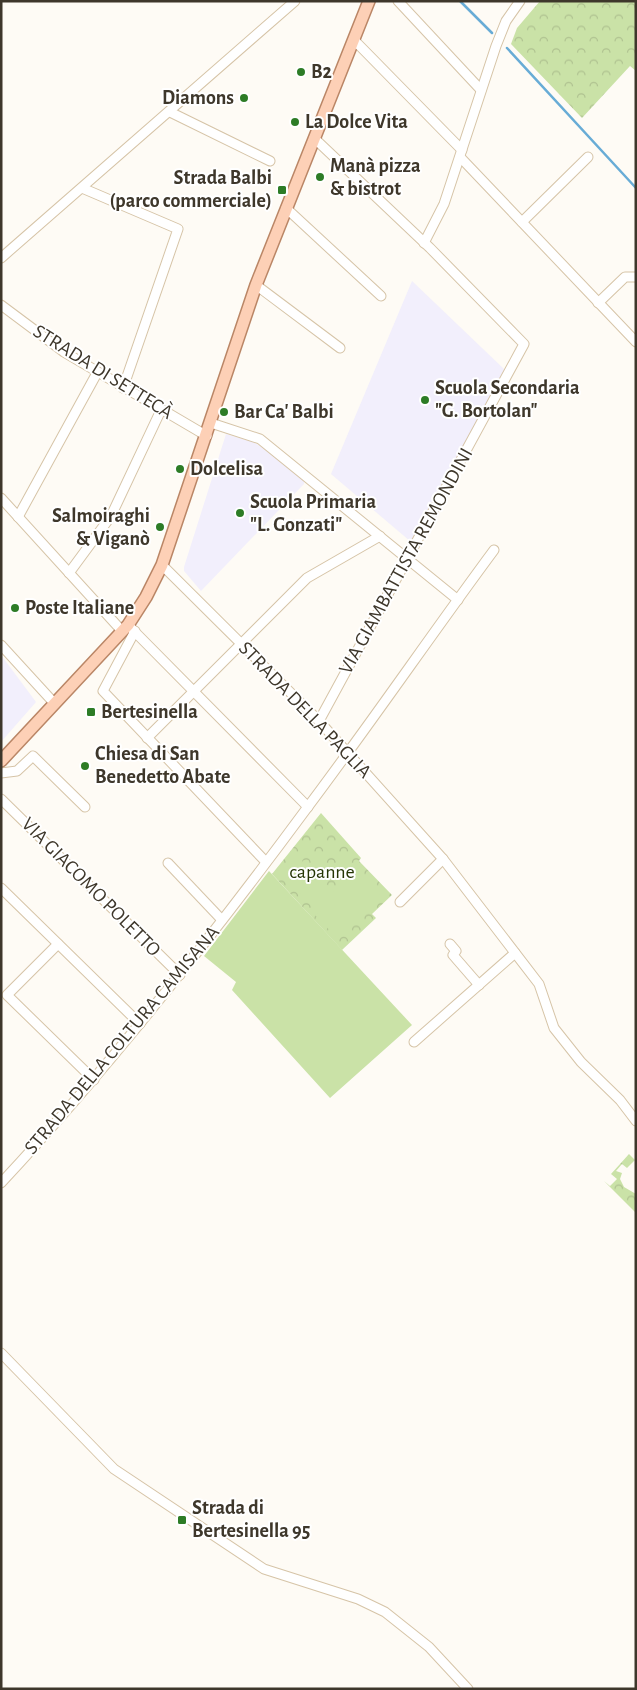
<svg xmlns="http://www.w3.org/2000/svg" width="637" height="1690" font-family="'Alegreya Sans',sans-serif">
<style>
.education{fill:#f2effc}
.forest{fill:url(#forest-crowns)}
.pitch{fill:#cae2a7}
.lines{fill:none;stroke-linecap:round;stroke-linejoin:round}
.stream{stroke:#68acd6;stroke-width:2.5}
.minor-casing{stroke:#d6c4a7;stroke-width:11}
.major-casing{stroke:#ba8666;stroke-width:14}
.minor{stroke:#fff;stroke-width:9}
.major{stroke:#fdd0b6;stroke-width:11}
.poi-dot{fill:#2d7c26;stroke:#fff;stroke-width:2}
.labels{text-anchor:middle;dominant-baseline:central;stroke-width:4;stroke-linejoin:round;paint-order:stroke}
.poi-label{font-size:20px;font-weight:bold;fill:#3e372b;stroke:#fff;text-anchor:start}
.street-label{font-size:20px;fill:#3e372b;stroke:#fff}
.park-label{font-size:20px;fill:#253504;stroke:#fff}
</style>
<defs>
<pattern id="forest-crowns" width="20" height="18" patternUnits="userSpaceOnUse" patternTransform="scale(1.25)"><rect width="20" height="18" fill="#cae2a7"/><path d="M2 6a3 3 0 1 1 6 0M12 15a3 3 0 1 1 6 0" fill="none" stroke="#afc290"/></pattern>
</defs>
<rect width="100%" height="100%" fill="#fefbf5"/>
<!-- education -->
<g class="education">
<path d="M 412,281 L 505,370 L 413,540 L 410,541 L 331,474 Z"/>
<path d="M 226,434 L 253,442 L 268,451 L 304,480 L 304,484 L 201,591 L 184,571 L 184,567 Z"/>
<path d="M 1,655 L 36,702 L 1,742 Z"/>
</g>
<!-- forest -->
<g class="forest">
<path d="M 540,1 L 636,1 L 636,71 L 630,66 L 582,118 L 511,44 L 517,28 Z"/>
<path d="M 321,813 L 361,858 L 359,861 L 392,895 L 372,914 L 376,918 L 342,950 L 272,874 Z"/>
<path d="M 629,1154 L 635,1160 L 627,1168 L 622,1164 L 616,1171 L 622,1173 L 620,1179 L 624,1187 L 636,1194 L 636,1213 L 604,1181 L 610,1186 L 617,1179 L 611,1174 Z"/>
</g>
<!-- pitch -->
<g class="pitch">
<path d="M 304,860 L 334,892 L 315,909 L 285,877 Z"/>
<path d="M 269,871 L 412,1025 L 330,1098 L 232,990 L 236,982 L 204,956 Z"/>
<path d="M 359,873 L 380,895 L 336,937 L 315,915 Z"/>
</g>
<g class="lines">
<!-- stream -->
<g class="stream">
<path d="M 460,1 L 492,33"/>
<path d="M 507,48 L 636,188"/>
</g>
<!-- minor casing -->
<g class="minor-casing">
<g id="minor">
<path d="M 398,1 L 481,90"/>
<path d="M 354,40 L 462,150"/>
<path d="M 170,112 L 270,161"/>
<path d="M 314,138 L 430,248 L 524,344 L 319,721"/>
<path d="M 460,157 L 636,342"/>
<path d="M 82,188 L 178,229 L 123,388"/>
<path d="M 286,208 L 381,296"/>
<path d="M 522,222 L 588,157"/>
<path d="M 424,243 L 444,204 L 496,46 L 506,21 L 520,1"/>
<path d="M 1,258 L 295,1"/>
<path d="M 256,285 L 340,348"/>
<path d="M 598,303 L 625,277 L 636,277"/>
<path d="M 1,305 L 64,352 L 207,436"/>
<path d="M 211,423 L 260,439 L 458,600"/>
<path d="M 1,498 L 122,631"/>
<path d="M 18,517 L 97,373"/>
<path d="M 162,565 L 319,721 L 443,859 L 539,984 L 554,1028 L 581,1062 L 620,1100 L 636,1121"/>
<path d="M 69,573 L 111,516 L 161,410"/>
<path d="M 131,628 L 308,807"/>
<path d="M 135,631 L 103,691 L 266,862"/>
<path d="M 1,645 L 55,704"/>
<path d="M 147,738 L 307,578 L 380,536"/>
<path d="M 1,773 L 17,771 L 33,756 L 85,807"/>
<path d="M 1,799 L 180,975"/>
<path d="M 168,863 L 222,920"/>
<path d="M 1,888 L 140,1024"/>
<path d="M 400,902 L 443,859"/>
<path d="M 58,944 L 7,995 L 94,1080"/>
<path d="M 450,944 L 456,951 L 453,955 L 479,985"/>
<path d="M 414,1042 L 515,953"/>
<path d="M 1,1183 C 111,1065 211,938 307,808 C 371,723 431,635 494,550"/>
<path d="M 1,1353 L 114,1469 L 264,1569 L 358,1599 L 385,1612 L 429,1647 L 468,1689"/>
</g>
</g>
<!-- major casing -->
<g class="major-casing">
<path id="major" d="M 1,761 L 128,625 L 146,597 L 162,565 L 256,285 L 369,1"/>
</g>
<!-- minor -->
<use href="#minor" class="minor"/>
<!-- major -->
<use href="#major" class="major"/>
</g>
<!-- markers -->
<g class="poi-dot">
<circle cx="301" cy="72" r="5"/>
<circle cx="244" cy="98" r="5"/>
<circle cx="295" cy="122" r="5"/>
<circle cx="320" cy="177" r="5"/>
<rect x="277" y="185" width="10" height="10" rx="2.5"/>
<circle cx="425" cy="400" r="5"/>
<circle cx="224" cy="412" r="5"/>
<circle cx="180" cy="469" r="5"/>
<circle cx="240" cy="513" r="5"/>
<circle cx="160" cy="527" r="5"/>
<circle cx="15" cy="608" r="5"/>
<rect x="86" y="707" width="10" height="10" rx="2.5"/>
<circle cx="85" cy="766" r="5"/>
<rect x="177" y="1515" width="10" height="10" rx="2.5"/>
</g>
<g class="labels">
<!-- poi labels -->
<g class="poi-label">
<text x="311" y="72">B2</text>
<text x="234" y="98" text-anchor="end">Diamons</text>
<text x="305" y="122">La Dolce Vita</text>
<text x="330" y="166">Manà pizza<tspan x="330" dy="23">&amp; bistrot</tspan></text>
<text x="272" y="178" text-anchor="end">Strada Balbi<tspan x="272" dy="23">(parco commerciale)</tspan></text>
<text x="435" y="388">Scuola Secondaria<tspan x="435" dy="23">"G. Bortolan"</tspan></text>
<text x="234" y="412">Bar Ca' Balbi</text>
<text x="190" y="469">Dolcelisa</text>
<text x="250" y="502">Scuola Primaria<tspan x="250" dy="23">"L. Gonzati"</tspan></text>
<text x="150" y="516" text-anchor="end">Salmoiraghi<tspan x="150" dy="23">&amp; Viganò</tspan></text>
<text x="25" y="608">Poste Italiane</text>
<text x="101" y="712">Bertesinella</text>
<text x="95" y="754">Chiesa di San<tspan x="95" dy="23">Benedetto Abate</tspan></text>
<text x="192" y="1508">Strada di<tspan x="192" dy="23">Bertesinella 95</tspan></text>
</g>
<!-- street labels -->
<g class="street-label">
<text transform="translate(103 372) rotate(32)">STRADA DI SETTECÀ</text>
<text transform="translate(406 561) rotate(-61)">VIA GIAMBATTISTA REMONDINI</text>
<text transform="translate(305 710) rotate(46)">STRADA DELLA PAGLIA</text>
<text transform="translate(91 887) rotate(45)">VIA GIACOMO POLETTO</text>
<text transform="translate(122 1040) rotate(-50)">STRADA DELLA COLTURA CAMISANA</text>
</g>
<!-- park labels -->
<g class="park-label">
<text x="322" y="872">capanne</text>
</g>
</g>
<!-- border -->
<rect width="637" height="1690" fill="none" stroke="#3e372b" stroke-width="5"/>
</svg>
